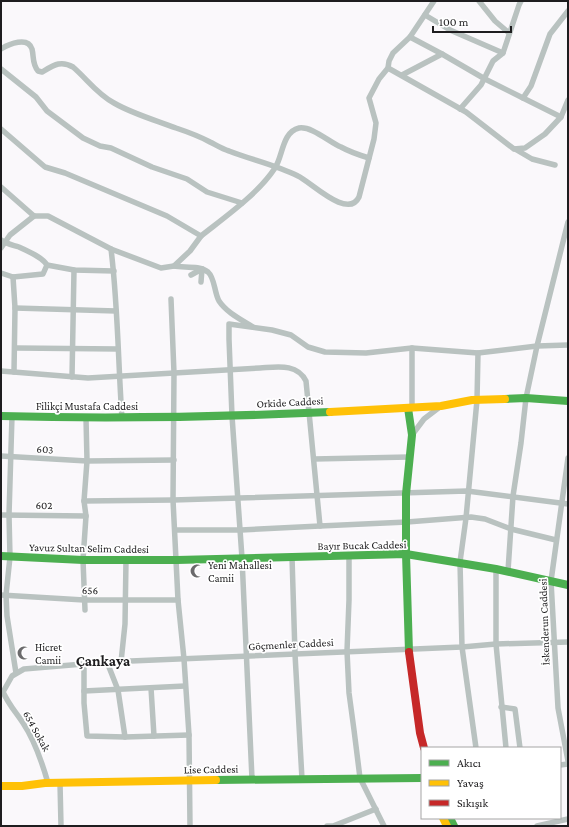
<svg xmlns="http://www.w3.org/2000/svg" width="569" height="827" font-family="'Crimson Pro',serif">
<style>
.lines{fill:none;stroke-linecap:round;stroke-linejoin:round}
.street{stroke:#b9c2c0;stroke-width:5.5}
.fast{stroke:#4caf50;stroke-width:8}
.slow{stroke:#ffc107;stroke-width:8}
.jam{stroke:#c62828;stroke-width:8}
.labels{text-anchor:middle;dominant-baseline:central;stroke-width:3.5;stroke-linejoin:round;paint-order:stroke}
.street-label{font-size:11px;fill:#1e1d1f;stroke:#fff}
.poi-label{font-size:11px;fill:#1e1d1f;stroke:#fff;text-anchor:start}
.district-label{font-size:15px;font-weight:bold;fill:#1e1d1f;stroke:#fff}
</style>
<rect width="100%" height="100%" fill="#faf8fb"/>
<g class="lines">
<!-- street -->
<g class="street">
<path d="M 479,1 L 495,21 L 509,33"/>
<path d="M 425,15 L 450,30 L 503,53"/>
<path d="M 410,37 L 442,54"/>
<path d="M 1,49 C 9,44 28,36 32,49 C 34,57 32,64 38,71 L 42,72 C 54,65 61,60 73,67 C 87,79 97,94 114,103 C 133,114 155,120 176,128 C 188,132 199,136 210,142 C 216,145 222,149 229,151 C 252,160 276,165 298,176 C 311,182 348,220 359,197 L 374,139 L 376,123 L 369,98 L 379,79 L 388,68 L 389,61 L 393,53 L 410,37 L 434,1"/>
<path d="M 388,68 L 466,112 L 514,149 L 525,148 L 545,134 L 561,117 L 568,100"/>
<path d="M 1,69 L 36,97 L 47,111 L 83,138 L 100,146 L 111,148 L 152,167 L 187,179 L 207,192 L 242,203"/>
<path d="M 402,75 L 442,54 L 485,79 L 523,98 L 531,86 L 550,34 L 568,11"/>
<path d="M 523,98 L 561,117"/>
<path d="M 460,109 L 481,85 L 493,61 L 503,53 L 519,5 L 521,1"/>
<path d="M 1,129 L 45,167 L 65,173 L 167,216 L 201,236 L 190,251 L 174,266 L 161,268 L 111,249 L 48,216 L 34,216 L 1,187"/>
<path d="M 515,149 L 532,159 L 555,165"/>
<path d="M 201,236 C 225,217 258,194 275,168 C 283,156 282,132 299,128 C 312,126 329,142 341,147 C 350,152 359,155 369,158"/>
<path d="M 1,240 C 6,244 13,245 19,247 C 28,251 42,257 47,265 L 74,270 L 114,271"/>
<path d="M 1,248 L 10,235 L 34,216"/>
<path d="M 111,249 C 118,305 118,362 122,418"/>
<path d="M 174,266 C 184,268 199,265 208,272 C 215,278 214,292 219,301 C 227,313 242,320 253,327"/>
<path d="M 1,273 L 13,277 L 43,274 L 47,265"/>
<path d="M 191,275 L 202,269"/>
<path d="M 13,277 L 15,308 L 14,372"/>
<path d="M 201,282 L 202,269"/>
<path d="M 171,299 L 174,373 L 173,500 L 178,600 L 184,659 L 189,735 L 190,826"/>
<path d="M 15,308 L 116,311"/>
<path d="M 16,348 L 118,349"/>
<path d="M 412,348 L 412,408"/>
<path d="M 1,371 L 88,378 L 260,368 C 277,367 297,363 306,381 L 320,526 L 407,522 L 471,517 L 485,519 L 511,529 L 556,540"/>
<path d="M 72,377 L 74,270"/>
<path d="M 12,416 L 9,515 L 10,557 L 6,595 L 7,616 L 16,673"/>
<path d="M 412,435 L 424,419 L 441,406"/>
<path d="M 1,456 L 87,461 L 174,460"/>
<path d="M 568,458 L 551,581 L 558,708 L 568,761"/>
<path d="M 314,459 L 409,457"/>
<path d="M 84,501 L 173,500 L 467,491 L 568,504"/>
<path d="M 1,515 L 86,516"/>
<path d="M 176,530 L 241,530 L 320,526"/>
<path d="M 349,556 L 349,600 L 347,651 L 349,693 L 354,730 L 360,778 L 384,826"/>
<path d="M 292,557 L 295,654 L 302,779"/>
<path d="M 496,569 L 496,644 L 506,748"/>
<path d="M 508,571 L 513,496 L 521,443 L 526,398 L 537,346 L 568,222"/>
<path d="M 1,595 L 84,600 L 178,600"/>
<path d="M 85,610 L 83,560 L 86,516 L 84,501 L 87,461 L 86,418"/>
<path d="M 107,662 L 118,690 L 125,737"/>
<path d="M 121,662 L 125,624 L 126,560"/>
<path d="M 84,664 L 84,703 L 87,736 L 125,737 L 189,735"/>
<path d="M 151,688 L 154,736"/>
<path d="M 84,691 L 185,686"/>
<path d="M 501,707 L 515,709 L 520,748"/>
<path d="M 476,748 L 462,647 L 460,562 L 466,518 L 477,400 L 478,353"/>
<path d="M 560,765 L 568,764"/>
<path d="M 252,779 L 242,558 L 232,416 L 229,339 L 229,324 L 272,330 L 291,335 L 308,347 L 325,352 L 366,353 L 412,348 L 478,353 L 537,346 L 568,345"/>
<path d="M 48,783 C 42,762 35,741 23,723 C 15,711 9,705 3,692 L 12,676 L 24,669 L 107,662 L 462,647 L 496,644 L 568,642"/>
<path d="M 60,783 L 61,826"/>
<path d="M 327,826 L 333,826 L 376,809"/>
<path d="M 537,826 L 568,819"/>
</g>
<!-- fast -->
<g class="fast">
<path d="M 505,399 L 526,398 L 568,401"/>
<path d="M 408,408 L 412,435 L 406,494 L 406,554 L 409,652"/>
<path d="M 1,416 C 111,419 220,417 330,412"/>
<path d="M 1,556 L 83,560 L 177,560 L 406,554 L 496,569 L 568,585"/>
<path d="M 216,780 L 422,778"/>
<path d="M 450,818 L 454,826"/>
</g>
<!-- slow -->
<g class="slow">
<path d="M 330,412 L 441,406 L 472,400 L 505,399"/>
<path d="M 1,786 L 22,786 L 45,783 L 216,780"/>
<path d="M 443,818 L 447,826"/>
</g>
<!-- jam -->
<path class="jam" d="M 409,652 L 420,733 L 424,748"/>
</g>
<!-- icons -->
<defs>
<g id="mosque-bare" transform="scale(1.08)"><path d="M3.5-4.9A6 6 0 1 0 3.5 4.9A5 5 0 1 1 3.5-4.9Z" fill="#6b6a6c" stroke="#fff" stroke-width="2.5" paint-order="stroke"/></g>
</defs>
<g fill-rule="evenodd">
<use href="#mosque-bare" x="197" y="571"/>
<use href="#mosque-bare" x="24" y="653"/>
</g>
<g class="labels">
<!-- street labels -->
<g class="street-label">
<text transform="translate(290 402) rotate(-3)">Orkide Caddesi</text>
<text x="87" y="406">Filikçi Mustafa Caddesi</text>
<text transform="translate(45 449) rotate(3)">603</text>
<text transform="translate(44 505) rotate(1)">602</text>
<text transform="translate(362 545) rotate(-1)">Bayır Bucak Caddesi</text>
<text transform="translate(89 548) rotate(1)">Yavuz Sultan Selim Caddesi</text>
<text transform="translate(90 590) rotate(1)">656</text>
<text transform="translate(544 622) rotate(-92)">İskenderun Caddesi</text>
<text transform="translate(291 644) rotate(-3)">Göçmenler Caddesi</text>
<text transform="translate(37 731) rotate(61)">654 Sokak</text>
<text transform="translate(211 769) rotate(-1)">Lise Caddesi</text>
</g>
<!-- poi labels -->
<g class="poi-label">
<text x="208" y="565">Yeni Mahallesi<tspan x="208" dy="13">Camii</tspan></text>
<text x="35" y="647">Hicret<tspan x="35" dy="13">Camii</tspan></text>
</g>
<!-- district labels -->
<g class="district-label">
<text x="103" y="661">Çankaya</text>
</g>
</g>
<!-- border -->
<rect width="569" height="827" fill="none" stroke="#1e1d1f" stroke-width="4"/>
<!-- legend -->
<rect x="421" y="747" width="140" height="72" fill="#ffffff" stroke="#a5a5a5"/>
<rect x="429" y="760" width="20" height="6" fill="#4caf50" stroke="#a5a5a5"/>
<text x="457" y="767" font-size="12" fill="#1e1d1f">Akıcı</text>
<rect x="429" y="780" width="20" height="6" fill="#ffc107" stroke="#a5a5a5"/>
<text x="457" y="787" font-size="12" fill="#1e1d1f">Yavaş</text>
<rect x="429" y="800" width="20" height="6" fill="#c62828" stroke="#a5a5a5"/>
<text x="457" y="807" font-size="12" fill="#1e1d1f">Sıkışık</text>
<!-- scale -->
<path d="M433 26v6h78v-6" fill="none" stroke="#1e1d1f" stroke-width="2"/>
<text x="439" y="26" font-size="12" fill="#1e1d1f" stroke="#ffffff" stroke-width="3" paint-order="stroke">100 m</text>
</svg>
